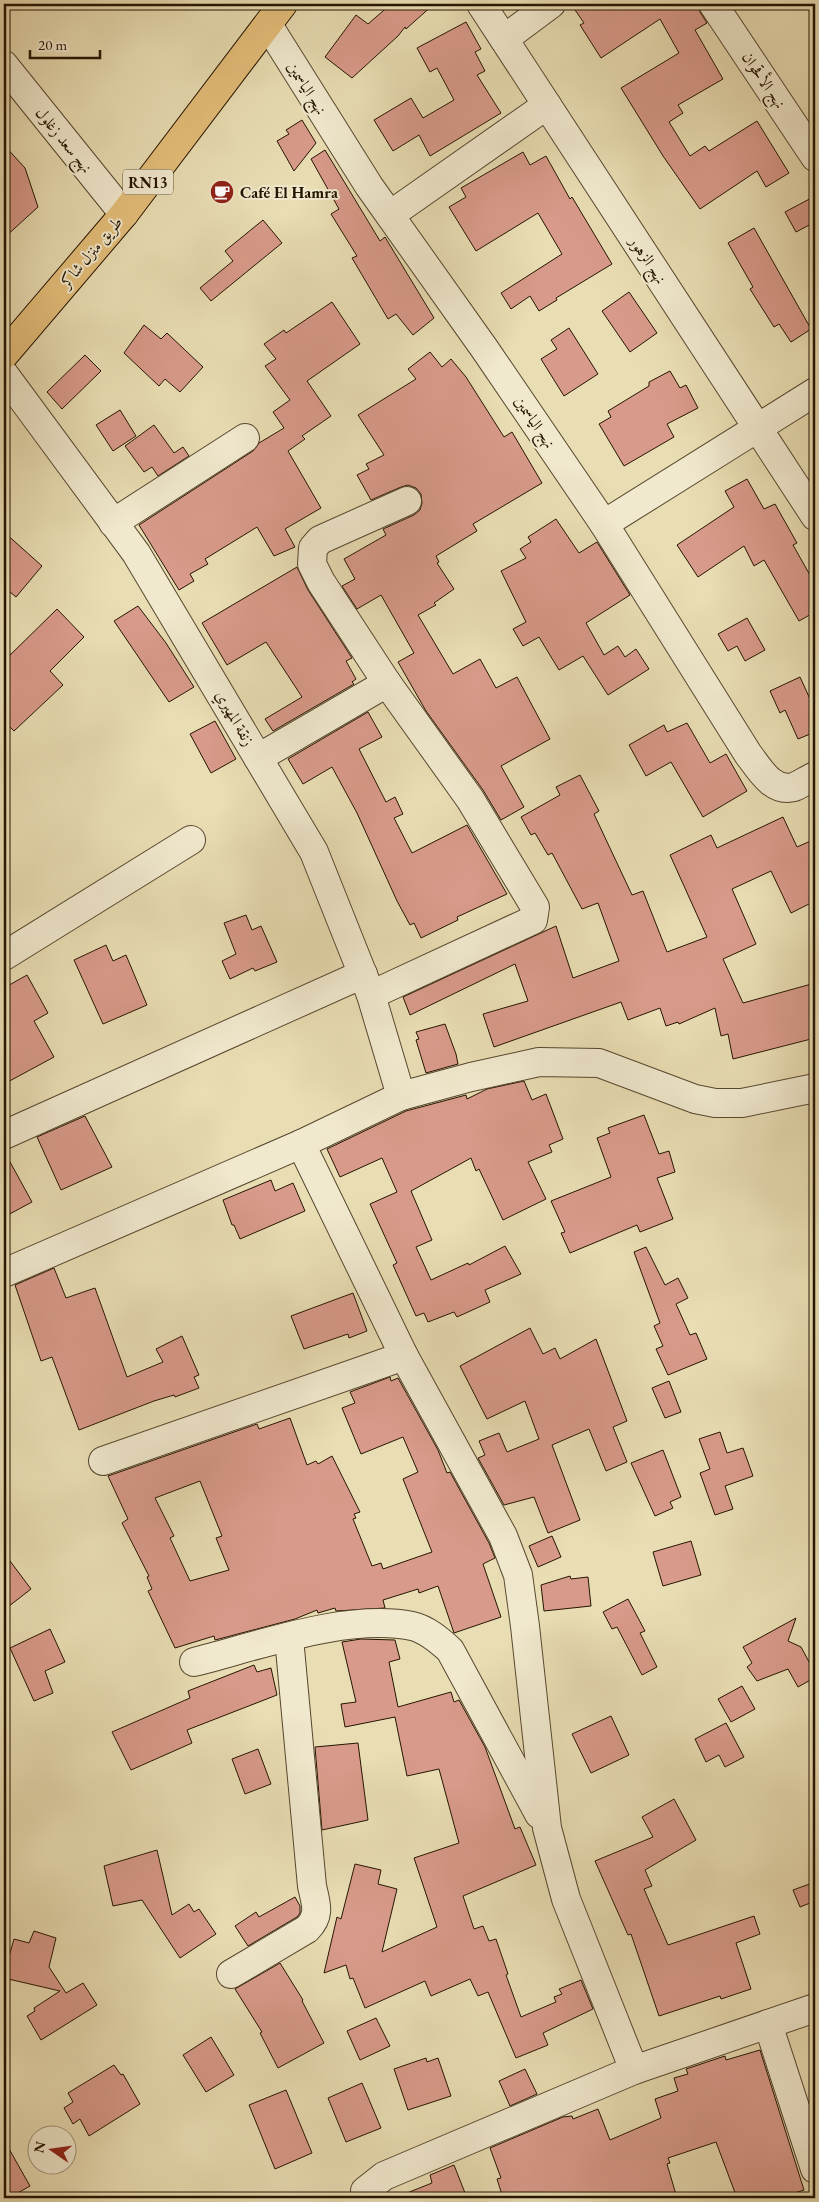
<svg xmlns="http://www.w3.org/2000/svg" width="819" height="2202" font-family="'EB Garamond',Amiri,serif">
<style>
.building{fill:#d89a8a;stroke:#251501;fill-rule:evenodd}
.lines{fill:none;stroke-linecap:round;stroke-linejoin:round}
.minor-casing{stroke:#56472e;stroke-width:30}
.major-casing{stroke:#251501;stroke-width:30}
.minor{stroke:#f1e9ce;stroke-width:28}
.major{stroke:#e4be7a;stroke-width:28}
.labels{text-anchor:middle;dominant-baseline:central;stroke-width:4;stroke-linejoin:round;paint-order:stroke}
.shield{fill:#f1e9ce;stroke:#62553e;stroke-width:1}
.shield-label{font-size:15px;font-weight:bold;fill:#251501}
.street-label{font-size:16px;fill:#251501;stroke:#f1e9ce}
.poi-label{font-size:16px;font-weight:bold;fill:#251501;stroke:#f1e9ce;text-anchor:start}
</style>
<rect width="100%" height="100%" fill="#e9ddb3"/>
<filter id="stains"><feTurbulence type="fractalNoise" baseFrequency=".004" numOctaves="4"/><feColorMatrix values="0 0 0 0 .2 0 0 0 0 .09 0 0 0 0 .02 0 0 0 .5 -.17"/></filter>
<radialGradient id="worn" r=".72"><stop offset=".6" stop-color="#630" stop-opacity="0"/><stop offset="1" stop-color="#630" stop-opacity=".3"/></radialGradient>
<!-- building -->
<g class="building">
<path d="M 391,4 L 434,4 L 406,29 L 405,27 L 398,36 L 352,78 L 325,57 L 356,15 L 368,24 Z"/>
<path d="M 571,4 L 698,4 L 700,12 L 707,23 L 695,30 L 723,79 L 678,105 L 683,113 L 669,122 L 690,156 L 705,146 L 709,151 L 757,121 L 789,173 L 766,187 L 757,171 L 700,209 L 663,156 L 621,88 L 679,53 L 660,19 L 601,58 L 580,25 L 584,23 Z"/>
<path d="M 466,22 L 481,49 L 475,52 L 485,71 L 477,75 L 501,113 L 430,156 L 419,135 L 393,151 L 374,120 L 411,98 L 423,118 L 454,100 L 437,68 L 430,72 L 417,48 Z"/>
<path d="M 302,120 L 316,143 L 294,171 L 277,141 L 289,134 L 286,130 Z"/>
<path d="M 4,145 L 25,168 L 38,207 L 4,238 Z"/>
<path d="M 325,150 L 380,241 L 385,237 L 434,318 L 413,335 L 396,314 L 388,319 L 352,258 L 357,256 L 331,214 L 339,209 L 311,159 Z"/>
<path d="M 523,152 L 530,165 L 546,156 L 570,199 L 572,197 L 612,264 L 556,298 L 557,300 L 539,311 L 530,296 L 511,309 L 501,293 L 562,254 L 538,213 L 476,251 L 449,207 L 466,197 L 461,188 Z"/>
<path d="M 815,196 L 815,222 L 796,232 L 785,212 Z"/>
<path d="M 263,220 L 282,243 L 211,301 L 200,288 L 233,261 L 225,251 Z"/>
<path d="M 754,228 L 811,329 L 791,342 L 779,324 L 774,327 L 750,289 L 753,287 L 728,243 Z"/>
<path d="M 629,292 L 657,333 L 630,352 L 602,311 Z"/>
<path d="M 332,302 L 360,344 L 307,381 L 331,416 L 302,436 L 305,439 L 288,451 L 321,508 L 285,529 L 295,547 L 274,556 L 257,527 L 205,559 L 208,564 L 190,574 L 194,581 L 179,590 L 139,525 L 253,451 L 259,443 L 284,428 L 273,412 L 290,400 L 265,366 L 276,359 L 264,344 L 284,330 L 286,333 Z"/>
<path d="M 144,325 L 161,339 L 167,333 L 203,367 L 180,392 L 165,379 L 159,386 L 124,353 Z"/>
<path d="M 569,328 L 598,374 L 564,396 L 541,359 L 557,349 L 551,340 Z"/>
<path d="M 430,352 L 442,367 L 451,359 L 466,377 L 504,437 L 512,432 L 542,483 L 473,524 L 477,531 L 436,556 L 439,562 L 437,563 L 454,589 L 434,603 L 436,605 L 418,615 L 453,674 L 480,659 L 496,688 L 517,677 L 550,739 L 501,766 L 524,807 L 501,820 L 483,790 L 426,711 L 398,662 L 414,653 L 381,595 L 357,609 L 342,586 L 355,579 L 344,559 L 386,535 L 383,529 L 414,515 L 420,510 L 422,503 L 421,494 L 416,488 L 408,485 L 401,487 L 371,500 L 357,475 L 369,469 L 366,464 L 384,455 L 358,415 L 416,379 L 408,369 Z"/>
<path d="M 85,355 L 101,371 L 62,409 L 47,392 Z"/>
<path d="M 670,371 L 680,388 L 686,385 L 698,408 L 667,424 L 674,437 L 624,466 L 599,424 L 611,417 L 608,411 L 649,386 L 649,382 Z"/>
<path d="M 120,410 L 136,436 L 113,451 L 96,425 Z"/>
<path d="M 154,425 L 174,453 L 183,447 L 189,456 L 158,476 L 152,467 L 144,472 L 125,446 Z"/>
<path d="M 747,479 L 764,509 L 775,504 L 797,543 L 793,545 L 815,584 L 815,612 L 799,621 L 764,560 L 754,566 L 744,546 L 698,577 L 677,545 L 734,507 L 725,491 Z"/>
<path d="M 556,519 L 579,553 L 597,542 L 630,595 L 586,623 L 604,655 L 618,646 L 625,657 L 636,649 L 649,669 L 608,695 L 583,656 L 559,670 L 539,637 L 523,646 L 513,629 L 526,622 L 501,571 L 526,558 L 520,549 L 531,542 L 528,537 Z"/>
<path d="M 4,532 L 42,566 L 16,597 L 4,587 Z"/>
<path d="M 297,567 L 308,590 L 352,658 L 346,661 L 356,679 L 352,682 L 354,684 L 273,731 L 265,719 L 302,697 L 266,642 L 227,665 L 202,623 Z"/>
<path d="M 138,606 L 166,643 L 194,687 L 169,702 L 114,621 Z"/>
<path d="M 57,609 L 84,637 L 50,671 L 63,685 L 14,731 L 4,721 L 4,661 Z"/>
<path d="M 747,618 L 765,650 L 745,661 L 737,646 L 728,651 L 718,634 Z"/>
<path d="M 800,677 L 815,710 L 815,732 L 798,739 L 785,710 L 780,713 L 770,691 Z"/>
<path d="M 368,712 L 382,737 L 359,749 L 386,802 L 395,797 L 403,814 L 394,818 L 412,853 L 467,825 L 507,894 L 457,917 L 458,920 L 421,938 L 414,923 L 410,925 L 397,901 L 357,813 L 332,767 L 303,784 L 288,759 Z"/>
<path d="M 215,721 L 236,759 L 211,773 L 190,734 Z"/>
<path d="M 687,723 L 710,763 L 726,754 L 747,791 L 703,817 L 671,762 L 646,776 L 629,745 L 664,725 L 667,732 Z"/>
<path d="M 580,775 L 599,811 L 594,814 L 632,895 L 643,891 L 667,952 L 707,937 L 670,855 L 711,835 L 717,848 L 783,817 L 797,847 L 815,839 L 815,901 L 791,913 L 771,871 L 732,889 L 756,944 L 723,959 L 743,1003 L 815,983 L 815,1038 L 733,1059 L 728,1034 L 721,1036 L 715,1008 L 679,1024 L 678,1022 L 666,1026 L 660,1008 L 628,1020 L 621,1002 L 494,1047 L 483,1014 L 528,1001 L 515,964 L 410,1015 L 403,997 L 556,926 L 573,978 L 619,961 L 598,903 L 582,909 L 552,853 L 548,855 L 535,833 L 531,835 L 521,817 L 560,795 L 556,787 Z"/>
<path d="M 246,915 L 252,930 L 261,926 L 277,962 L 255,971 L 253,968 L 230,979 L 222,961 L 236,954 L 224,923 Z"/>
<path d="M 106,945 L 113,961 L 126,955 L 147,1005 L 103,1024 L 74,960 Z"/>
<path d="M 27,975 L 48,1013 L 34,1021 L 54,1057 L 4,1084 L 4,988 Z"/>
<path d="M 445,1024 L 456,1054 L 458,1064 L 426,1073 L 416,1040 L 419,1039 L 416,1032 Z"/>
<path d="M 524,1081 L 532,1100 L 546,1094 L 563,1139 L 549,1145 L 552,1152 L 528,1162 L 546,1199 L 503,1220 L 479,1169 L 476,1171 L 471,1158 L 411,1191 L 432,1240 L 416,1247 L 431,1280 L 468,1263 L 469,1265 L 505,1246 L 521,1274 L 485,1290 L 490,1302 L 457,1317 L 454,1312 L 428,1322 L 424,1313 L 416,1316 L 393,1265 L 397,1263 L 370,1204 L 397,1192 L 382,1158 L 340,1177 L 327,1149 L 406,1111 L 466,1095 L 467,1099 L 487,1089 Z"/>
<path d="M 644,1115 L 659,1154 L 669,1151 L 675,1172 L 657,1178 L 673,1219 L 640,1232 L 637,1225 L 570,1253 L 561,1233 L 565,1232 L 551,1201 L 611,1177 L 597,1138 L 610,1133 L 608,1128 Z"/>
<path d="M 85,1116 L 112,1167 L 61,1190 L 37,1137 Z"/>
<path d="M 4,1151 L 32,1202 L 4,1217 Z"/>
<path d="M 271,1180 L 275,1191 L 293,1183 L 305,1211 L 240,1239 L 234,1225 L 232,1225 L 223,1200 Z"/>
<path d="M 646,1247 L 665,1285 L 678,1278 L 688,1298 L 676,1304 L 690,1335 L 696,1333 L 707,1359 L 668,1375 L 656,1349 L 663,1346 L 654,1326 L 660,1323 L 634,1252 Z"/>
<path d="M 54,1268 L 66,1298 L 95,1288 L 127,1377 L 163,1362 L 156,1349 L 182,1336 L 199,1375 L 194,1377 L 199,1388 L 175,1397 L 174,1395 L 154,1401 L 79,1430 L 52,1357 L 41,1361 L 15,1285 Z"/>
<path d="M 353,1293 L 367,1331 L 349,1338 L 348,1334 L 304,1349 L 291,1316 Z"/>
<path d="M 530,1328 L 543,1354 L 555,1348 L 560,1359 L 596,1339 L 627,1421 L 613,1427 L 627,1462 L 606,1471 L 589,1429 L 552,1445 L 580,1520 L 548,1533 L 534,1497 L 504,1505 L 478,1458 L 485,1455 L 479,1441 L 499,1433 L 507,1452 L 539,1439 L 525,1401 L 487,1419 L 460,1366 Z"/>
<path d="M 390,1377 L 391,1381 L 398,1378 L 438,1450 L 447,1473 L 450,1472 L 489,1543 L 495,1558 L 483,1564 L 501,1617 L 454,1633 L 438,1586 L 419,1593 L 418,1589 L 383,1600 L 385,1608 L 336,1611 L 335,1608 L 318,1613 L 317,1610 L 295,1619 L 215,1640 L 214,1636 L 175,1648 L 148,1591 L 152,1589 L 147,1577 L 149,1576 L 122,1523 L 128,1519 L 108,1476 L 257,1424 L 259,1429 L 290,1418 L 307,1465 L 316,1461 L 318,1464 L 332,1456 L 360,1512 L 354,1514 L 356,1518 L 353,1519 L 372,1566 L 381,1563 L 383,1569 L 432,1552 L 403,1479 L 418,1472 L 403,1437 L 361,1454 L 342,1408 L 355,1403 L 350,1392 ZM 200,1481 L 222,1536 L 216,1538 L 229,1570 L 190,1581 L 170,1538 L 174,1536 L 155,1498 Z"/>
<path d="M 669,1381 L 681,1412 L 665,1418 L 652,1388 Z"/>
<path d="M 720,1432 L 727,1453 L 743,1448 L 753,1476 L 725,1486 L 733,1509 L 715,1515 L 700,1473 L 710,1469 L 699,1439 Z"/>
<path d="M 663,1450 L 681,1497 L 670,1502 L 673,1508 L 655,1516 L 631,1463 Z"/>
<path d="M 552,1536 L 561,1557 L 538,1567 L 529,1546 Z"/>
<path d="M 691,1541 L 701,1575 L 663,1586 L 653,1552 Z"/>
<path d="M 4,1553 L 31,1589 L 4,1610 Z"/>
<path d="M 570,1576 L 571,1579 L 588,1577 L 591,1606 L 544,1611 L 541,1585 Z"/>
<path d="M 628,1599 L 645,1631 L 640,1633 L 657,1667 L 642,1675 L 617,1627 L 612,1629 L 603,1612 Z"/>
<path d="M 796,1618 L 788,1641 L 801,1647 L 814,1671 L 814,1678 L 798,1687 L 788,1669 L 757,1681 L 747,1667 L 752,1663 L 743,1647 Z"/>
<path d="M 50,1629 L 65,1662 L 45,1671 L 53,1693 L 34,1701 L 10,1648 Z"/>
<path d="M 361,1639 L 395,1640 L 400,1659 L 389,1662 L 398,1707 L 451,1692 L 454,1702 L 459,1700 L 485,1747 L 515,1829 L 520,1827 L 536,1865 L 463,1896 L 474,1929 L 483,1926 L 489,1941 L 496,1939 L 508,1974 L 506,1975 L 521,2017 L 556,2002 L 554,1997 L 562,1994 L 559,1989 L 581,1980 L 593,2009 L 543,2033 L 548,2045 L 516,2058 L 488,1992 L 478,1996 L 470,1979 L 431,1996 L 425,1981 L 365,2008 L 353,1978 L 350,1979 L 346,1965 L 324,1973 L 337,1917 L 341,1919 L 355,1864 L 381,1870 L 378,1884 L 397,1889 L 382,1952 L 437,1927 L 414,1858 L 459,1843 L 439,1769 L 407,1776 L 395,1717 L 345,1727 L 341,1704 L 356,1702 L 342,1642 Z"/>
<path d="M 254,1665 L 257,1672 L 271,1668 L 277,1695 L 187,1730 L 192,1743 L 131,1770 L 112,1732 L 190,1698 L 188,1691 Z"/>
<path d="M 742,1686 L 755,1709 L 731,1722 L 718,1699 Z"/>
<path d="M 611,1716 L 629,1755 L 591,1773 L 572,1734 Z"/>
<path d="M 726,1723 L 744,1757 L 725,1767 L 719,1755 L 706,1762 L 695,1739 Z"/>
<path d="M 358,1743 L 368,1820 L 322,1830 L 315,1747 Z"/>
<path d="M 258,1749 L 271,1784 L 245,1794 L 232,1759 Z"/>
<path d="M 674,1799 L 696,1840 L 645,1870 L 652,1886 L 644,1889 L 668,1945 L 754,1916 L 760,1934 L 736,1943 L 751,1989 L 721,1999 L 720,1996 L 659,2016 L 631,1934 L 628,1935 L 595,1861 L 653,1837 L 642,1817 Z"/>
<path d="M 157,1850 L 172,1915 L 189,1904 L 194,1912 L 199,1909 L 216,1934 L 180,1958 L 142,1900 L 113,1906 L 104,1866 Z"/>
<path d="M 815,1882 L 815,1901 L 800,1907 L 793,1890 Z"/>
<path d="M 295,1897 L 300,1906 L 300,1913 L 297,1917 L 248,1946 L 235,1926 L 256,1912 L 259,1917 Z"/>
<path d="M 34,1931 L 56,1938 L 49,1967 L 66,1993 L 83,1983 L 97,2005 L 41,2040 L 27,2016 L 35,2011 L 34,2008 L 60,1991 L 4,1978 L 4,1959 L 8,1960 L 14,1939 L 29,1943 Z"/>
<path d="M 280,1963 L 303,2000 L 302,2001 L 324,2043 L 278,2068 L 260,2033 L 262,2032 L 235,1989 Z"/>
<path d="M 376,2018 L 390,2046 L 360,2060 L 347,2031 Z"/>
<path d="M 211,2037 L 234,2075 L 206,2092 L 183,2055 Z"/>
<path d="M 760,2050 L 804,2190 L 795,2193 L 796,2198 L 737,2198 L 716,2142 L 668,2158 L 670,2163 L 667,2164 L 677,2198 L 503,2198 L 497,2179 L 501,2178 L 490,2148 L 563,2117 L 572,2116 L 573,2119 L 598,2109 L 610,2140 L 661,2118 L 655,2099 L 678,2091 L 674,2078 L 688,2074 L 686,2069 L 725,2056 L 726,2060 Z"/>
<path d="M 426,2058 L 427,2062 L 438,2058 L 451,2096 L 408,2110 L 394,2069 Z"/>
<path d="M 114,2065 L 121,2075 L 123,2074 L 140,2104 L 89,2136 L 80,2119 L 73,2124 L 64,2108 L 73,2102 L 68,2093 Z"/>
<path d="M 525,2069 L 537,2094 L 510,2106 L 499,2081 Z"/>
<path d="M 362,2083 L 381,2128 L 346,2142 L 328,2098 Z"/>
<path d="M 286,2090 L 312,2153 L 275,2169 L 249,2105 Z"/>
<path d="M 4,2140 L 30,2186 L 9,2198 L 4,2198 Z"/>
<path d="M 454,2165 L 467,2198 L 397,2198 L 397,2197 L 432,2183 L 430,2175 Z"/>
</g>
<g class="lines">
<!-- minor casing -->
<g class="minor-casing">
<g id="minor">
<path d="M 481,4 L 815,516"/>
<path d="M 713,4 L 815,157"/>
<path d="M 268,25 L 369,186 L 484,348 L 604,524 L 748,754 C 759,768 772,793 794,787 C 801,784 808,779 815,776"/>
<path d="M 504,39 L 551,4"/>
<path d="M 4,65 L 124,214"/>
<path d="M 390,215 L 547,105"/>
<path d="M 4,374 L 136,553 L 314,852 L 371,995 L 401,1096"/>
<path d="M 113,523 L 245,438"/>
<path d="M 604,524 L 815,392"/>
<path d="M 258,758 L 387,683"/>
<path d="M 4,956 L 191,840"/>
<path d="M 371,995 L 533,920 L 535,907 L 470,799 L 387,683 L 321,582 L 312,564 L 313,548 L 320,540 L 407,501"/>
<path d="M 4,1135 L 363,974"/>
<path d="M 301,1144 L 404,1356 L 503,1536 L 518,1575 L 525,1626 L 547,1828 L 566,1899 L 634,2070"/>
<path d="M 4,1273 L 301,1144 L 401,1096 L 471,1077 L 539,1062 L 599,1063 L 695,1099 L 715,1103 L 742,1103 L 815,1088"/>
<path d="M 103,1461 L 404,1356"/>
<path d="M 194,1662 C 258,1646 347,1613 412,1626 C 426,1629 439,1640 450,1650 L 539,1814"/>
<path d="M 231,1974 L 307,1929 C 321,1915 316,1904 312,1886 L 289,1638"/>
<path d="M 768,2024 L 815,2169"/>
<path d="M 365,2198 L 365,2191 L 384,2176 L 634,2070 L 815,2008"/>
</g>
</g>
<!-- major casing -->
<g class="major-casing">
<path id="major" d="M 4,355 L 124,214 L 283,4"/>
</g>
<!-- minor -->
<use href="#minor" class="minor"/>
<!-- major -->
<use href="#major" class="major"/>
</g>
<!-- icons -->
<defs>
<g id="cafe-disc" transform="scale(1.25)"><circle r="9.5" fill="#8f2418" stroke="#f1e9ce"/><path d="M-5.5-4.5H6V0H3Q3 3.5 0 3.5H-2.5Q-5.5 3.5-5.5 0ZM3-3.2v2h1.7v-2ZM-6 4.5H4V6H-6Z" fill="#fff"/></g>
</defs>
<g fill-rule="evenodd">
<use href="#cafe-disc" x="222" y="192"/>
</g>
<g class="labels">
<!-- shield labels -->
<rect class="shield" x="123" y="169.5" width="50" height="25" rx="4"/>
<g class="shield-label">
<text x="148" y="182">RN13</text>
</g>
<!-- street labels -->
<g class="street-label">
<text transform="translate(764 80) rotate(56)">نهج الأقحوان</text>
<text transform="translate(307 88) rotate(58)">نهج الياسمين</text>
<text transform="translate(64 140) rotate(51)">نهج سعد زغلول</text>
<text transform="translate(91 252) rotate(-50)">طريق منزل شاكر</text>
<text transform="translate(648 260) rotate(57)">نهج الزهور</text>
<text transform="translate(535 422) rotate(56)">نهج الياسمين</text>
<text transform="translate(235 718) rotate(60)">زنقة المهيري</text>
</g>
<!-- poi labels -->
<g class="poi-label">
<text x="240" y="192">Café El Hamra</text>
</g>
</g>
<!-- margin -->
<rect width="819" height="2202" fill="none" stroke="#e9ddb3" stroke-width="20"/>
<rect x="5" y="5" width="809" height="2192" fill="none" stroke="#251501" stroke-width="2.5"/>
<rect x="10" y="10" width="799" height="2182" fill="none" stroke="#251501"/>
<!-- north arrow -->
<g transform="translate(52 2150) rotate(283)"><circle r="24" fill="#f1e9ce" stroke="#9f947c"/>
<path d="M0-4L9 19L0 12L-9 19Z" fill="#8f2418"/>
<text y="-8" font-size="14" font-weight="bold" text-anchor="middle" fill="#251501">N</text>
</g>
<!-- scale -->
<path d="M30 50v8h70v-8" fill="none" stroke="#251501" stroke-width="2.5"/>
<text x="38" y="50" font-size="15" fill="#251501" stroke="#f1e9ce" stroke-width="4" paint-order="stroke">20 m</text>
<rect width="100%" height="100%" filter="url(#stains)"/>
<rect width="100%" height="100%" fill="url(#worn)"/>
</svg>
